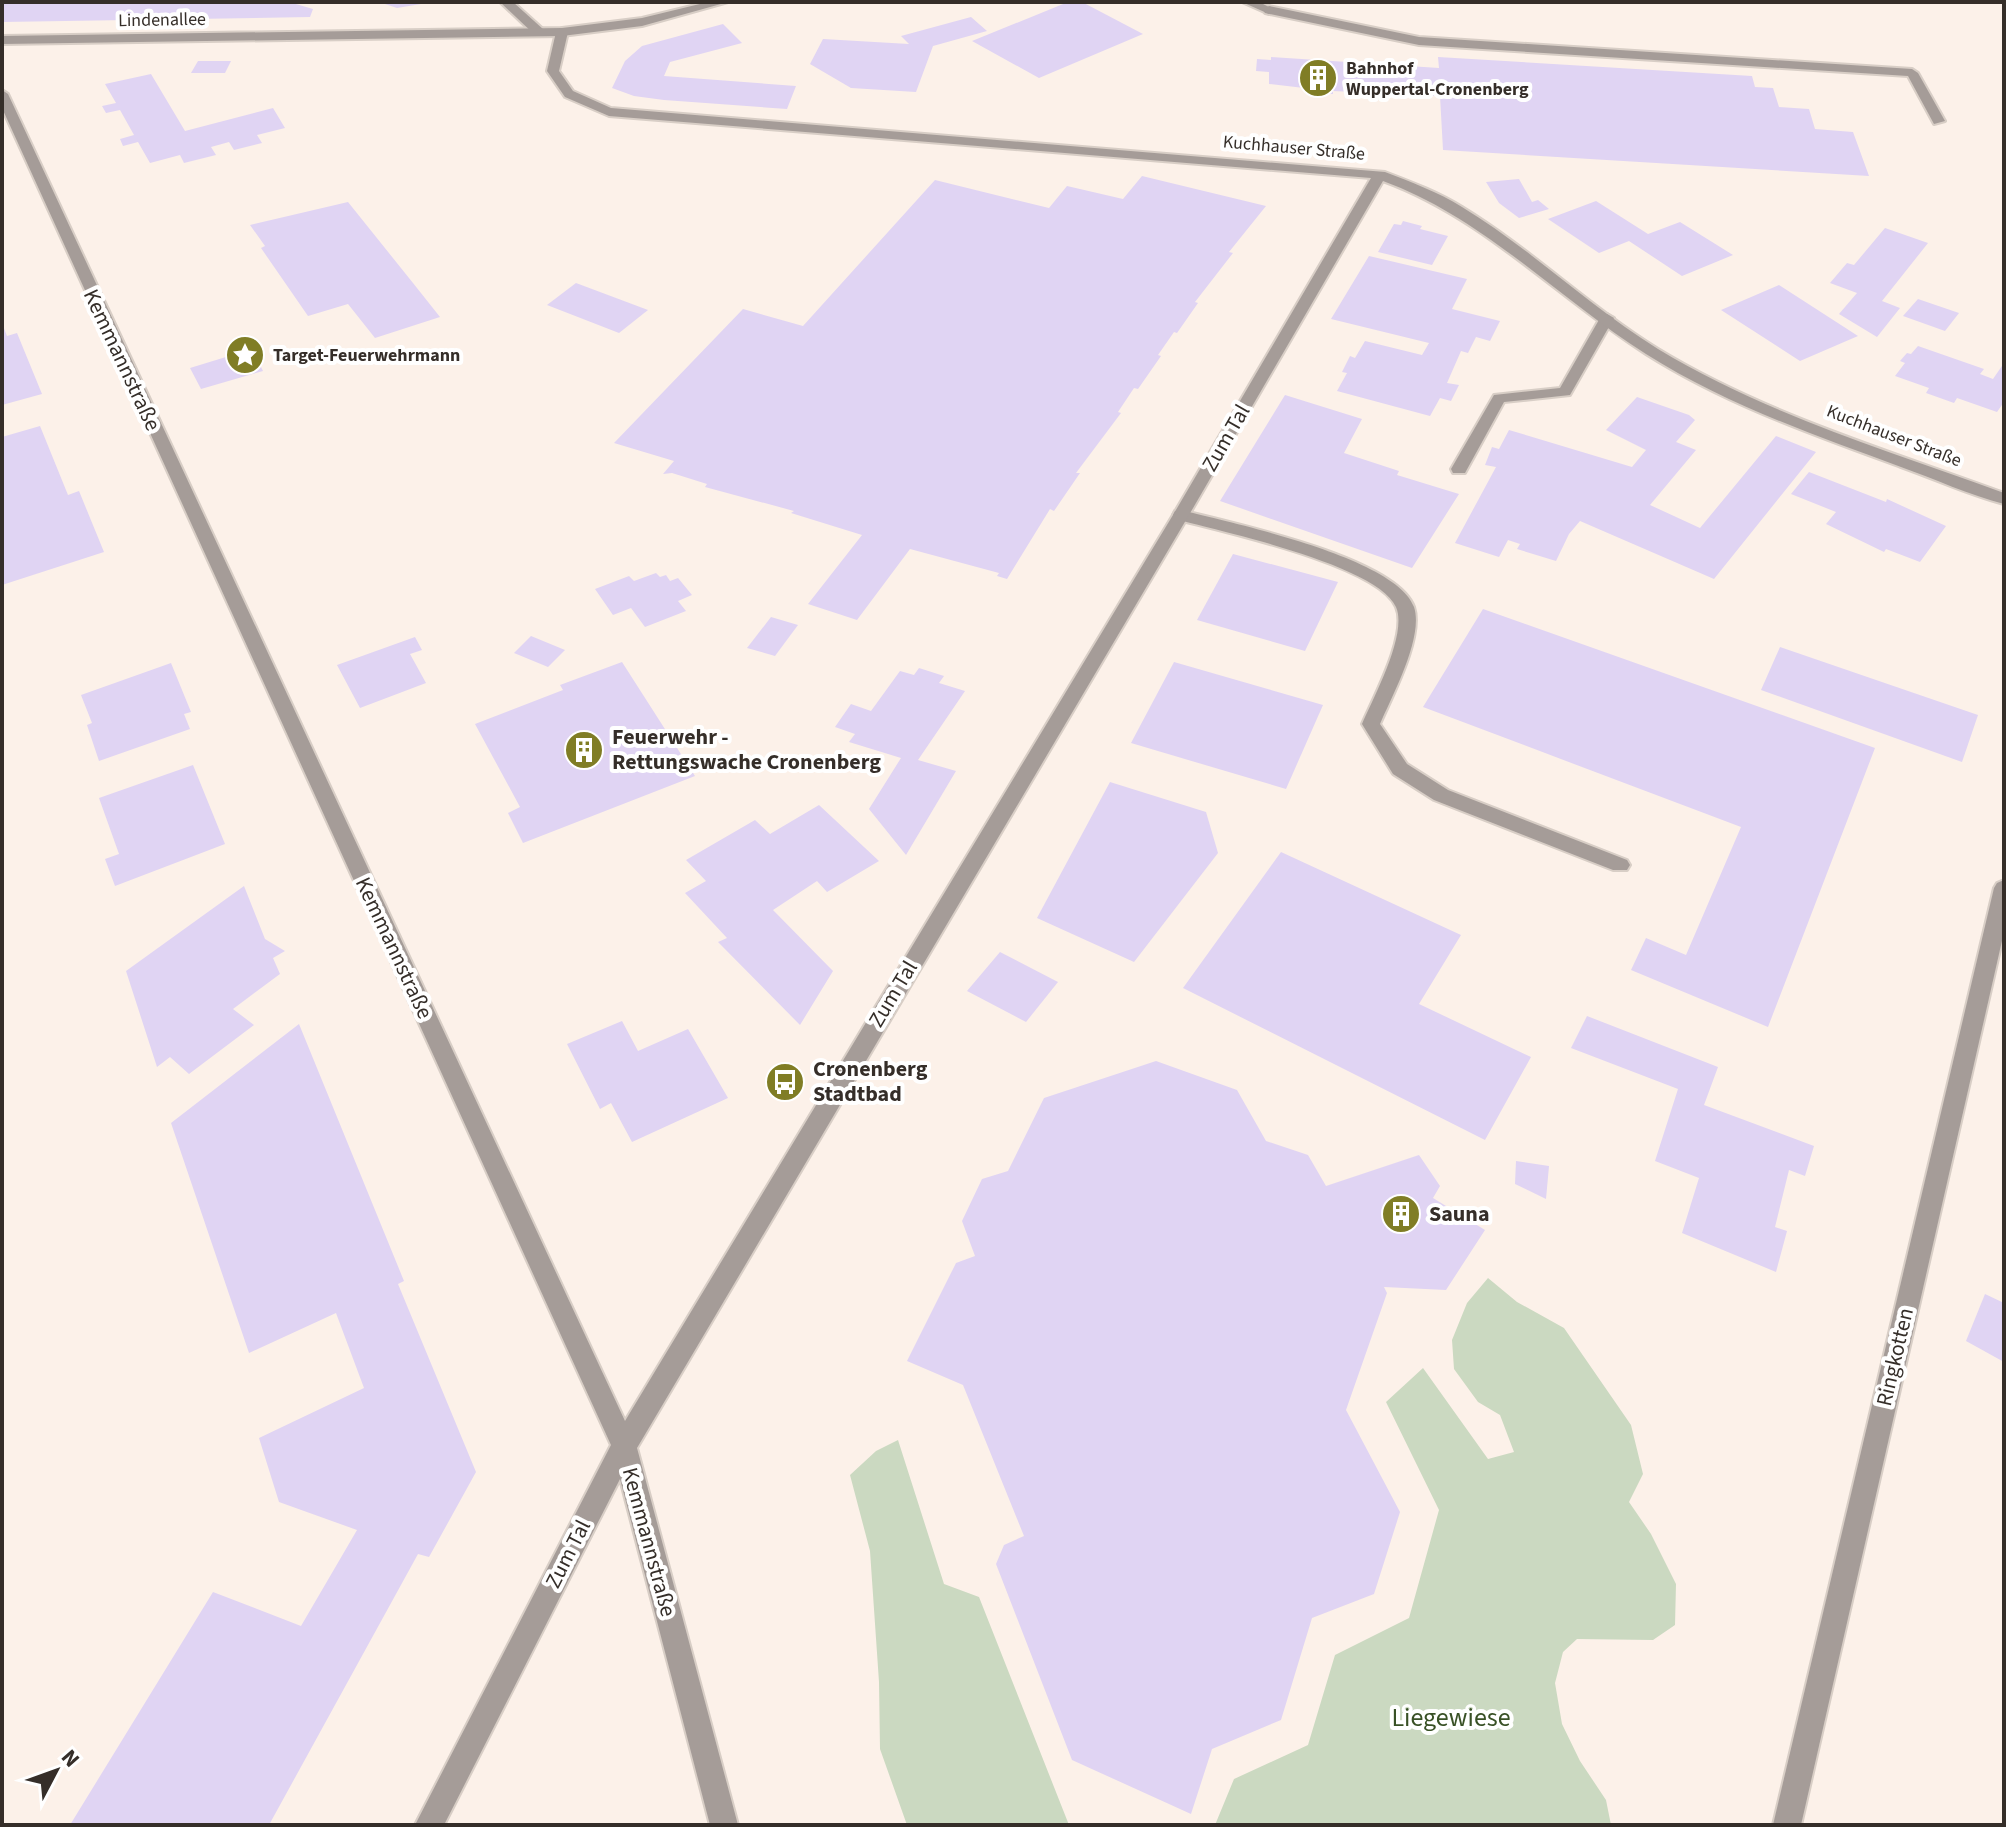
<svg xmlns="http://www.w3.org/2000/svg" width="2006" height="1827" font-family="'Source Sans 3',sans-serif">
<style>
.green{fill:#cbd9c1}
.building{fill:#e0d4f3}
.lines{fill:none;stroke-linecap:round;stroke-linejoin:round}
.service-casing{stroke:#d8cec6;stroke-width:4}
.minor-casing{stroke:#d8cec6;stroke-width:4}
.tertiary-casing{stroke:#d8cec6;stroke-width:4}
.service{fill:#a59c98;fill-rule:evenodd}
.minor{fill:#a59c98;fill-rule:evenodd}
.tertiary{fill:#a59c98;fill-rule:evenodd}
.labels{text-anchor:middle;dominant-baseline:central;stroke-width:8;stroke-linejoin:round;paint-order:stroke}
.far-street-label{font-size:18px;fill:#352e29;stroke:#fff}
.far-poi-label{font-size:18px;font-weight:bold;fill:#352e29;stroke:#fff;text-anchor:start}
.street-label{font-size:22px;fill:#352e29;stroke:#fff}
.poi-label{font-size:22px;font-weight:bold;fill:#352e29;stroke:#fff;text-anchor:start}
.near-park-label{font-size:26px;fill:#395126;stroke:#fff}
</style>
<rect width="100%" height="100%" fill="#fcf1e9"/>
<!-- green -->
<g class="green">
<path d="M 1488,1278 L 1517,1302 L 1564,1328 L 1631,1425 L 1643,1474 L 1629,1502 L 1651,1534 L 1676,1584 L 1675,1625 L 1653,1640 L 1577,1639 L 1563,1652 L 1555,1683 L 1562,1724 L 1580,1761 L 1606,1800 L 1611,1825 L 1215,1825 L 1234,1779 L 1308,1745 L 1335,1655 L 1409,1618 L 1439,1510 L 1386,1402 L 1423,1368 L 1488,1459 L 1514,1452 L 1500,1415 L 1478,1402 L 1454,1369 L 1452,1340 L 1467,1303 Z"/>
<path d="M 898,1440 L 944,1584 L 979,1597 L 1069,1825 L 907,1825 L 880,1749 L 879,1682 L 870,1551 L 850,1475 L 876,1451 Z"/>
</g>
<!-- building -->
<g class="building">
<path d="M 2,2 L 289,2 L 313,9 L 310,17 L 2,22 Z"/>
<path d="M 388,2 L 427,2 L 427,3 L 397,8 L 382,3 Z"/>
<path d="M 1068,2 L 1082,2 L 1143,34 L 1039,78 L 972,41 Z"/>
<path d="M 971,17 L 987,31 L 933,46 L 916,92 L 851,88 L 810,64 L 823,39 L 909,44 L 901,36 Z"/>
<path d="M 723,24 L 742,43 L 670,62 L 664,76 L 796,86 L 787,109 L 664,100 L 634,96 L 612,88 L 625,61 L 642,46 Z"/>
<path d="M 1271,57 L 1439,68 L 1438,57 L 1752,76 L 1755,87 L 1773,88 L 1779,107 L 1809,109 L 1815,129 L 1853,132 L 1869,176 L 1443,150 L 1440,96 L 1333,91 L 1333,94 L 1321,93 L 1321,90 L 1269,84 L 1269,72 L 1256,71 L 1257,59 L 1271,60 Z"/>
<path d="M 198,61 L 231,61 L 225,73 L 191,73 Z"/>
<path d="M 151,74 L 185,131 L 273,108 L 285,128 L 257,135 L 262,143 L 234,150 L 229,142 L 211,147 L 216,155 L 184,163 L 180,155 L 150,163 L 138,142 L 123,146 L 120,139 L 134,135 L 120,110 L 106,113 L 102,106 L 116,103 L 105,84 Z"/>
<path d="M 1142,176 L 1266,206 L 1229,252 L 1233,253 L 1195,302 L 1198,303 L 1177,333 L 1174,332 L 1158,355 L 1161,356 L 1138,389 L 1134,388 L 1118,412 L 1121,413 L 1076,473 L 1080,473 L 1054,511 L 1050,509 L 1007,579 L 997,576 L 999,573 L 910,549 L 857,620 L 808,604 L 862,535 L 791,513 L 794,511 L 705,487 L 707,484 L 672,473 L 663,474 L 674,461 L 614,443 L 743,309 L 803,326 L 935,180 L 1049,208 L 1067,186 L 1123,199 Z"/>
<path d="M 1519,179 L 1532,202 L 1538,200 L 1549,209 L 1519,218 L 1499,203 L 1486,182 Z"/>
<path d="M 1596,201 L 1648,234 L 1680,222 L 1733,255 L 1682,276 L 1629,241 L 1599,253 L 1548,219 Z"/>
<path d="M 348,202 L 413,283 L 440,317 L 375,338 L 348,304 L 308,316 L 261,248 L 265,246 L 250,225 Z"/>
<path d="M 1403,221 L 1422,226 L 1420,229 L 1448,236 L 1432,265 L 1378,252 L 1394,224 L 1401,225 Z"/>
<path d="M 1885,228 L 1928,243 L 1882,301 L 1900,308 L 1877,337 L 1839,314 L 1857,293 L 1830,283 L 1847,263 L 1854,265 Z"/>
<path d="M 1369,256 L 1467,279 L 1452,309 L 1500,321 L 1490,341 L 1476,337 L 1468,353 L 1461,351 L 1447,383 L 1459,385 L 1451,401 L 1440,398 L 1430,416 L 1337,391 L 1347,373 L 1342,372 L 1350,356 L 1355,358 L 1365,341 L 1422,355 L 1429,343 L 1331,319 Z"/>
<path d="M 576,283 L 648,310 L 619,333 L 547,305 Z"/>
<path d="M 1779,285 L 1858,336 L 1800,361 L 1721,310 Z"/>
<path d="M 1918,299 L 1959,313 L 1945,331 L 1903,316 Z"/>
<path d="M 2,323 L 7,336 L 17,333 L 42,394 L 2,405 Z"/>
<path d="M 1918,346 L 1984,369 L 1980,374 L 1993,379 L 2004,363 L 2004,402 L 1997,412 L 1957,398 L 1954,403 L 1926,393 L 1929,388 L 1895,376 L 1905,363 L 1900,361 L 1907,353 L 1911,354 Z"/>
<path d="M 252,349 L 263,371 L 201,389 L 190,368 Z"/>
<path d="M 1285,395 L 1362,419 L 1344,453 L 1399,471 L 1397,475 L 1459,494 L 1412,568 L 1220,501 Z"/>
<path d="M 1637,397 L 1689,415 L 1695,420 L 1676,442 L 1696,450 L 1650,505 L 1700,528 L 1776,436 L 1816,452 L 1714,579 L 1580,521 L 1569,534 L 1556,561 L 1517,549 L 1520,544 L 1508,540 L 1499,557 L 1455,543 L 1496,467 L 1485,465 L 1492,447 L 1499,449 L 1509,430 L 1632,467 L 1646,450 L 1606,430 Z"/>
<path d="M 40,426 L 68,495 L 79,491 L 104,552 L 2,585 L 2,437 Z"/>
<path d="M 1809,472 L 1886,502 L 1887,499 L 1946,526 L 1920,562 L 1886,549 L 1884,552 L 1826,524 L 1836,512 L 1791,494 Z"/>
<path d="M 1233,554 L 1338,582 L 1305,651 L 1197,620 Z"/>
<path d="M 656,573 L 660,577 L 666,575 L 670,581 L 678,578 L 692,595 L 678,601 L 686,611 L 645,627 L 631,608 L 613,615 L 595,589 L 629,576 L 634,581 Z"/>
<path d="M 1483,609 L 1875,748 L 1768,1027 L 1631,970 L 1646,938 L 1686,955 L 1741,827 L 1423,707 Z"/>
<path d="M 771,617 L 798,625 L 775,656 L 747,648 Z"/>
<path d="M 531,636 L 565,650 L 548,667 L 514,653 Z"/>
<path d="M 415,637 L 422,650 L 410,654 L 426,683 L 360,708 L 337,665 Z"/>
<path d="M 1780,647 L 1978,715 L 1962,762 L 1761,690 Z"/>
<path d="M 622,662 L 695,776 L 523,843 L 508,813 L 520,807 L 475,724 L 563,690 L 560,685 Z"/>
<path d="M 1174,662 L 1323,705 L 1286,789 L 1131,743 Z"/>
<path d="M 171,663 L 191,712 L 184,714 L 190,729 L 99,761 L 87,725 L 92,723 L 81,695 Z"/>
<path d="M 919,668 L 944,676 L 939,683 L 965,691 L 918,760 L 956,771 L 906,855 L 869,809 L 901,758 L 849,742 L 855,734 L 835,727 L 851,704 L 871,711 L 900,671 L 914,675 Z"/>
<path d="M 193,765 L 225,844 L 115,886 L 105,859 L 119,854 L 99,798 Z"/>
<path d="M 1110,782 L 1206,812 L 1218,853 L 1134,962 L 1037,918 Z"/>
<path d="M 819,805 L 879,861 L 827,892 L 817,881 L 773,910 L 833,971 L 800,1025 L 718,942 L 727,938 L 685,893 L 706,881 L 686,860 L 755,820 L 770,834 Z"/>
<path d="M 1281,852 L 1461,935 L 1419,1004 L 1531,1057 L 1485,1140 L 1183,988 Z"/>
<path d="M 244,886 L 265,939 L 285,951 L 273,958 L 280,974 L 233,1009 L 254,1025 L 189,1074 L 170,1057 L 157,1067 L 126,971 Z"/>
<path d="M 1000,952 L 1058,982 L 1026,1022 L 967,991 Z"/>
<path d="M 1587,1016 L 1718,1067 L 1704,1105 L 1814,1146 L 1805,1176 L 1789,1170 L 1775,1227 L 1787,1231 L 1776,1272 L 1682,1233 L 1699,1178 L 1655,1161 L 1678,1089 L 1571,1048 Z"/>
<path d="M 622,1021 L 638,1051 L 688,1029 L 728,1098 L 632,1142 L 611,1103 L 600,1109 L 567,1044 Z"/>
<path d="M 299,1024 L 404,1281 L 398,1284 L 476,1472 L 429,1557 L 418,1554 L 269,1825 L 70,1825 L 213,1592 L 301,1626 L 357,1530 L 279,1502 L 259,1438 L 364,1388 L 336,1313 L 249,1353 L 171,1123 Z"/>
<path d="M 1156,1061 L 1237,1090 L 1266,1141 L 1308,1155 L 1326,1186 L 1419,1155 L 1440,1186 L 1433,1198 L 1485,1230 L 1446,1290 L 1384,1287 L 1387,1293 L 1346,1410 L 1400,1512 L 1374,1594 L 1312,1618 L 1281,1720 L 1212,1749 L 1191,1814 L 1072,1760 L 996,1564 L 1004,1545 L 1024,1536 L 963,1385 L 907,1361 L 956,1263 L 975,1256 L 962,1221 L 982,1179 L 1008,1171 L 1044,1098 Z"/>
<path d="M 1516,1161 L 1549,1166 L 1546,1199 L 1515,1184 Z"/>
<path d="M 1985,1294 L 2004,1303 L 2004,1362 L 1966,1341 Z"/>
</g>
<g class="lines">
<!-- service casing -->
<g class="service-casing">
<g id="service">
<path d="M 500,2 L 513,2 L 544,30 L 544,36 L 536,36 Z"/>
<path d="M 1269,6 L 1419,37 L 1912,69 L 1918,73 L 1945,121 L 1934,124 L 1908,76 L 1419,45 L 1265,13 L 1263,10 Z"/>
<path d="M 1607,314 L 1614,318 L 1570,395 L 1504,402 L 1465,473 L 1453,473 L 1451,469 L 1494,395 L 1560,388 L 1600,318 Z"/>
<path d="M 1181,510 C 1231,523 1396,557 1414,607 C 1424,637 1392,696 1380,724 L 1407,764 L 1448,790 L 1627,860 L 1630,865 L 1627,870 L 1613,870 L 1434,800 L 1393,774 L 1362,724 C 1373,698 1408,634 1396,607 C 1378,565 1220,531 1175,519 L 1173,515 L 1175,511 Z"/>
</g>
</g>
<!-- minor casing -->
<g class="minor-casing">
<g id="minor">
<path d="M 1242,2 L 1259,2 L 1275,10 L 1269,14 Z"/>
<path d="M 562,28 L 568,32 L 559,71 L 573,91 L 611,108 L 1385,172 C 1411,182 1438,192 1462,207 C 1531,249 1589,306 1658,349 C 1765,414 1887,450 2004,493 L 2004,504 C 1969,495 1935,479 1901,467 C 1814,435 1725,404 1646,354 C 1556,297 1484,218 1383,181 L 1189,515 L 637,1448 L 738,1825 L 710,1825 L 620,1479 L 444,1825 L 415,1825 L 611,1445 L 2,108 L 2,90 L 8,94 L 625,1421 L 1173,515 L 1371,178 L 609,116 L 565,97 L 547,71 L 556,32 Z"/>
<path d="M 2004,880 L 2004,932 L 1801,1825 L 1773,1825 L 1994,888 L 1997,883 Z"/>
</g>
</g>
<!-- tertiary casing -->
<g class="tertiary-casing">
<path id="tertiary" d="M 708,2 L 728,2 L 642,26 L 562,36 L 2,44 L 2,36 L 562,28 L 642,18 Z"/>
</g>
<!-- service -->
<use href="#service" class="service"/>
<!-- minor -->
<use href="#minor" class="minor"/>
<!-- tertiary -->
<use href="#tertiary" class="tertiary"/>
</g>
<!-- icons -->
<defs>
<g id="building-disc" transform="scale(2)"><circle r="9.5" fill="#807d25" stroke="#fff"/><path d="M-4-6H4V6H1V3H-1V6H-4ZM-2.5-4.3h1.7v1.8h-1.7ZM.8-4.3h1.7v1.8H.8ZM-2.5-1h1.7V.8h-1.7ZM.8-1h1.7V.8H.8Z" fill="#fff"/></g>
<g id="sight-disc" transform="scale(2)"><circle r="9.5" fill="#807d25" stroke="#fff"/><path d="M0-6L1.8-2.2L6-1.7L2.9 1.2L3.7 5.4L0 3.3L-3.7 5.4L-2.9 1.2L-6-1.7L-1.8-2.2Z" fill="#fff"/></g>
<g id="bus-disc" transform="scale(2)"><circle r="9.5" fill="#807d25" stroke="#fff"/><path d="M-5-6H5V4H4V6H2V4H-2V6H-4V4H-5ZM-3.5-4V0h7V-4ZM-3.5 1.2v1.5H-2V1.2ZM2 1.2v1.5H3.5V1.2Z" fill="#fff"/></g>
</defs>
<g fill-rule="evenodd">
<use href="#building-disc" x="1318" y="78"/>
<use href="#sight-disc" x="245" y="355"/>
<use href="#building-disc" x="584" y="750"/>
<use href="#bus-disc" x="785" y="1082"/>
<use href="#building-disc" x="1401" y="1214"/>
</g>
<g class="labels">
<!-- far-street labels -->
<g class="far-street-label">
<text transform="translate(162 20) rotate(-1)">Lindenallee</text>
<text transform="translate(1294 148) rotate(5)">Kuchhauser Straße</text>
<text transform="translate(1894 436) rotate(21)">Kuchhauser Straße</text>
</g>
<!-- far-poi labels -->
<g class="far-poi-label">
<text x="1346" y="68">Bahnhof<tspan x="1346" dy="21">Wuppertal-Cronenberg</tspan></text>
<text x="273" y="355">Target-Feuerwehrmann</text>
</g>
<!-- street labels -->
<g class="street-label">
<text transform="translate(122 360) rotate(65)">Kemmannstraße</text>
<text transform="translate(1226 438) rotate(-60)">Zum Tal</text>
<text transform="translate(394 948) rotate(65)">Kemmannstraße</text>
<text transform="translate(893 994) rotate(-59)">Zum Tal</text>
<text transform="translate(1895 1357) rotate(-77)">Ringkotten</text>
<text transform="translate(649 1542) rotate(75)">Kemmannstraße</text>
<text transform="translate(568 1554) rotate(-63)">Zum Tal</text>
</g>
<!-- poi labels -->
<g class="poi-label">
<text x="612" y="737">Feuerwehr -<tspan x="612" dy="25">Rettungswache Cronenberg</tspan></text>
<text x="813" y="1069">Cronenberg<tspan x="813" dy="25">Stadtbad</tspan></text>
<text x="1429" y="1214">Sauna</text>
</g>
<!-- near-park labels -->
<g class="near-park-label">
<text x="1451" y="1717">Liegewiese</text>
</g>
</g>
<!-- border -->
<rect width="2006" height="1827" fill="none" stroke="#352e29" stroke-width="8"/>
<!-- north arrow -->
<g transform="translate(56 1771) rotate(49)" stroke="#ffffff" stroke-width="6" paint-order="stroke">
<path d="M0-6L14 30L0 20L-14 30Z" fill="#352e29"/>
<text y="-12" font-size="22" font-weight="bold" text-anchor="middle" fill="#352e29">N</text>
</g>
</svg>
